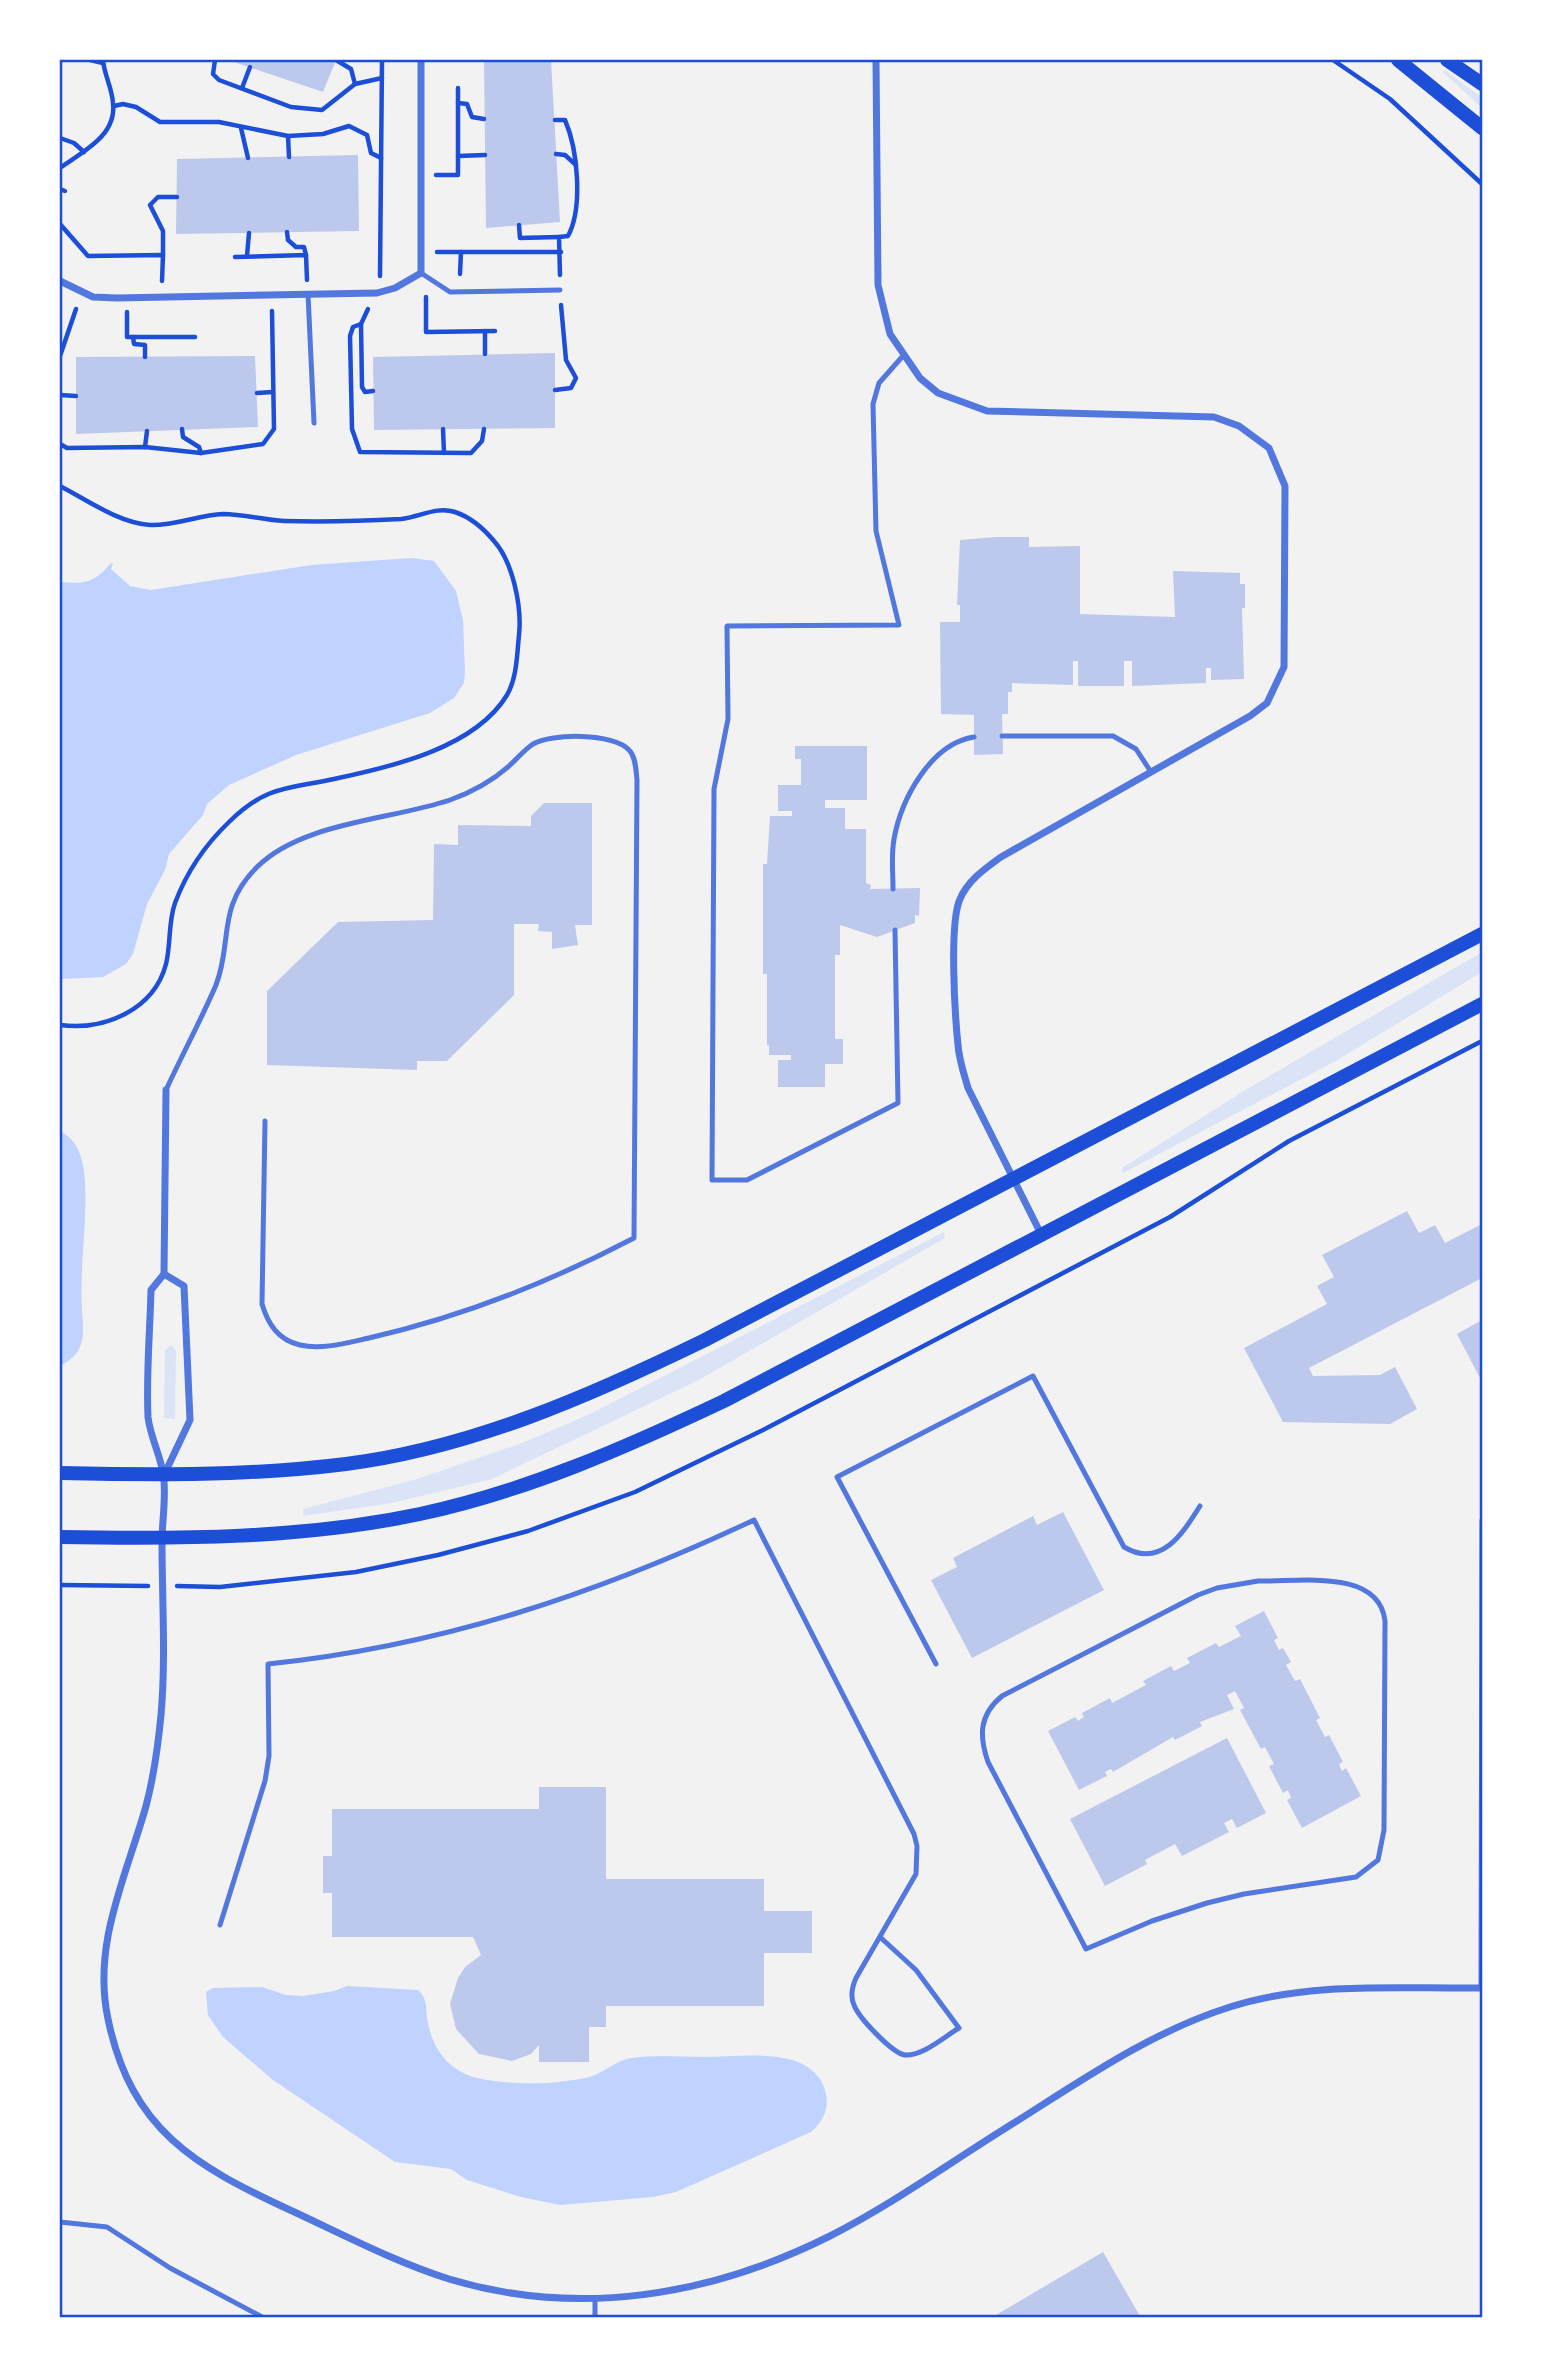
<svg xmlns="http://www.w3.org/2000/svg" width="1542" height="2377" font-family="Commissioner,sans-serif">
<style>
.green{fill:#dbe4f7}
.water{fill:#bfd3fe}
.building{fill:#bdc9ec}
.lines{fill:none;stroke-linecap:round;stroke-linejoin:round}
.path{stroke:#1d4ed8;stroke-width:4.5}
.service{stroke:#5277de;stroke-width:5}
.minor{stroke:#5277de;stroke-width:7}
.secondary{stroke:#1d4ed8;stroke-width:14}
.neatline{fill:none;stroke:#1d4ed8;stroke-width:2.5}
</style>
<rect width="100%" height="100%" fill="#f2f2f2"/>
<!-- green -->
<g class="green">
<path d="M 1445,70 L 1482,98 L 1482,108 L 1443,72 Z"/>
<path d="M 1482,952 L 1482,972 L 1334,1062 L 1123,1173 L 1122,1168 L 1247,1089 Z"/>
<path d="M 944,1232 L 945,1238 L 699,1380 L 492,1479 L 392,1503 L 303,1516 L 303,1509 L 417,1479 L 522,1443 L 590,1414 Z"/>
<path d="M 171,1345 L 176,1350 L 175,1419 L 164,1418 L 165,1350 Z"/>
</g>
<!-- water -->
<g class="water">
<path d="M 412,558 L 434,561 L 456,591 L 463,620 L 465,672 L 464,683 L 454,698 L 430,713 L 296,755 L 229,785 L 207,804 L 203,815 L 169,854 L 165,870 L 147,904 L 133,954 L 126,964 L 103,977 L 60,979 L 60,582 C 86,584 94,583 111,563 L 113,564 L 111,569 L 130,586 L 151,590 L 311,565 Z"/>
<path d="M 60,1132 C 75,1137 82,1155 84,1171 C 89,1213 79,1265 82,1311 C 83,1323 85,1338 79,1349 C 76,1356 66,1363 60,1366 Z"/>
<path d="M 347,1986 L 418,1990 C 429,2000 425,2010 428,2023 C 433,2049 448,2069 473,2077 C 508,2086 555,2085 589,2077 C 605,2073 617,2059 633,2058 C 655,2055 679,2057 702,2057 C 730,2057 764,2052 792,2060 C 807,2064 821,2075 825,2090 C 830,2108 824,2120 811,2132 L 676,2192 L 653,2197 L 560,2205 L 521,2197 L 467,2180 L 451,2169 L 395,2162 L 273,2080 L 223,2037 L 208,2015 L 206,1992 L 213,1988 L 262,1987 L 286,1995 L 303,1996 L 334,1991 Z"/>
</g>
<!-- building -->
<g class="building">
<path d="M 228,60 L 336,60 L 323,92 Z"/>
<path d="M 484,60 L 551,60 L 560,222 L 486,228 Z"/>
<path d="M 358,155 L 359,231 L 176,234 L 177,159 Z"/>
<path d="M 555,353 L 555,428 L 374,430 L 373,357 Z"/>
<path d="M 255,356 L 258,427 L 76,434 L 76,357 Z"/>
<path d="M 996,537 L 1029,537 L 1029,547 L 1080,546 L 1080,614 L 1175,617 L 1173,571 L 1240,573 L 1240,584 L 1245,584 L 1245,608 L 1242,608 L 1244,679 L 1211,680 L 1211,668 L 1206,668 L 1206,683 L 1132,686 L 1132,661 L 1124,661 L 1124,686 L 1078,686 L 1078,661 L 1073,661 L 1073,685 L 1012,683 L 1012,692 L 1008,692 L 1008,714 L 1002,714 L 1003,754 L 974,755 L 974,715 L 941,714 L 940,622 L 960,622 L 960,605 L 957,605 L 960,540 Z"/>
<path d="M 795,746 L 867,746 L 867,800 L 825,800 L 825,808 L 845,808 L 845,829 L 866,829 L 866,883 L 871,885 L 870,889 L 920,888 L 919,916 L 915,915 L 915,923 L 877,937 L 840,925 L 840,955 L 835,955 L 835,1039 L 843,1039 L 843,1064 L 825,1064 L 825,1087 L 778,1087 L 778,1060 L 791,1060 L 791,1055 L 769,1055 L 769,1045 L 767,1045 L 767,974 L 763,974 L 763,864 L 767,864 L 770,816 L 792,816 L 792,811 L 778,811 L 778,785 L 801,785 L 801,759 L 795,759 Z"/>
<path d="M 544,803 L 592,803 L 592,925 L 575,925 L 578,945 L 552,949 L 552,932 L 538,931 L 539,924 L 514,924 L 514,995 L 447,1061 L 417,1061 L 417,1070 L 267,1065 L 267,991 L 338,922 L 433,920 L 434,844 L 458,845 L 458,825 L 531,826 L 531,816 Z"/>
<path d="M 1407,1211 L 1419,1233 L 1435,1225 L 1445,1243 L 1482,1224 L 1482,1278 L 1309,1368 L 1313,1376 L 1380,1375 L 1395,1367 L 1417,1409 L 1390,1424 L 1283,1422 L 1244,1348 L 1327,1304 L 1317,1286 L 1334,1277 L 1322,1255 Z"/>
<path d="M 1482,1320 L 1482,1377 L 1480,1378 L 1457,1334 Z"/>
<path d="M 1063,1512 L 1104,1590 L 972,1658 L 931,1580 L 957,1567 L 953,1558 L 1033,1516 L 1037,1525 Z"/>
<path d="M 1264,1611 L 1278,1638 L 1274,1640 L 1279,1650 L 1283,1648 L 1291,1662 L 1286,1665 L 1295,1681 L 1300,1679 L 1320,1718 L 1316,1720 L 1325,1737 L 1329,1735 L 1343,1762 L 1339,1764 L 1342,1771 L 1346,1768 L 1361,1796 L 1302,1828 L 1287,1800 L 1291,1798 L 1288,1790 L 1283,1793 L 1269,1766 L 1274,1764 L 1265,1747 L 1261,1749 L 1240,1710 L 1244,1708 L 1235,1691 L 1227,1695 L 1234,1709 L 1200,1722 L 1202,1726 L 1175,1740 L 1173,1737 L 1113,1772 L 1111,1769 L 1105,1772 L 1107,1776 L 1079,1790 L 1048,1731 L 1075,1717 L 1078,1721 L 1084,1717 L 1082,1713 L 1110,1698 L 1112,1703 L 1146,1685 L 1143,1681 L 1171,1666 L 1174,1671 L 1190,1663 L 1187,1658 L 1216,1643 L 1219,1647 L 1241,1636 L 1235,1626 Z"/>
<path d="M 1227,1738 L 1266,1813 L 1237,1828 L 1232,1819 L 1224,1823 L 1229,1832 L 1182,1856 L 1175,1844 L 1145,1860 L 1147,1864 L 1105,1886 L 1070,1819 Z"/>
<path d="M 539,1787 L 606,1787 L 606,1879 L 764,1879 L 764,1911 L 812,1911 L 812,1953 L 764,1953 L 764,2006 L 606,2006 L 606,2027 L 589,2027 L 589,2062 L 539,2062 L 539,2045 L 531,2054 L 512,2061 L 479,2054 L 456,2029 L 450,2004 L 458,1978 L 465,1967 L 481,1955 L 473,1937 L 332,1937 L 332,1893 L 323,1893 L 323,1856 L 332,1856 L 332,1809 L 539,1809 Z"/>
<path d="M 1103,2252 L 1141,2318 L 991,2318 Z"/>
</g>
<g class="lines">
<!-- path -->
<g class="path">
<path d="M 90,60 L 103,63"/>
<path d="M 215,60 L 213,74 L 219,80 L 291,107 L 322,110 L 355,84 L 382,78"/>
<path d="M 336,60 L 351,69 L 355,84"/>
<path d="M 1333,60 L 1390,99 L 1482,184"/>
<path d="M 242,88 L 250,67"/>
<path d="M 458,103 L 467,104 L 472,117 L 484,119"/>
<path d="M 114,106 L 123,104 L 136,107 L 160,122 L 219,122 L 288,136 L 323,134 L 349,126 L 367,135 L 371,153 L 381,158"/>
<path d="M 555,120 L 565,120 C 578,150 583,208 568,236 L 559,237 L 560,275"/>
<path d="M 241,128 L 248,158"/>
<path d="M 288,136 L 289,157"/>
<path d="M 60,138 L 74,143 L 84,152"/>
<path d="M 556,154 L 565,155 L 576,165"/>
<path d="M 458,156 L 485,155"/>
<path d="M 60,168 C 82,152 117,136 113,103 C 112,88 104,74 103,60"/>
<path d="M 436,175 L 458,175 L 458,88"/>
<path d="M 60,189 L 65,191"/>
<path d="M 60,224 L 88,256 L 163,255 L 162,281"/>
<path d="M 519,225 L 520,238 L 559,237"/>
<path d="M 287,232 L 288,240 L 296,247 L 304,247 L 306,255"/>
<path d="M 437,252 L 561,252"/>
<path d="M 163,255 L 163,231 L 150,205 L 158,197 L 177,197"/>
<path d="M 247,256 L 249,233"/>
<path d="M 235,257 L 306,255 L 307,280"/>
<path d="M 460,274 L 461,252"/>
<path d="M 380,276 L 382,60"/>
<path d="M 426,297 L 426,332 L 495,331"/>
<path d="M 368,309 L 361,324 L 362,387 L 365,392 L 373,391"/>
<path d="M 127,312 L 127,337 L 195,337"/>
<path d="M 361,324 L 353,327 L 350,336 L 352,429 L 360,452 L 471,453 L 482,441 L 484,429"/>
<path d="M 485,331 L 485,354"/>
<path d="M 133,337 L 134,344 L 145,345 L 145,357"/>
<path d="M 60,356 L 76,309"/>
<path d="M 555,390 L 571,388 L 576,378 L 566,360 L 561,305"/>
<path d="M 257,393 L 273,392"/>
<path d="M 60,395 L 76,396"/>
<path d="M 182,429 L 183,437 L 199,447 L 201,453"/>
<path d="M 443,429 L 444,453"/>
<path d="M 60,444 L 67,448 L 145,447 L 201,453 L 263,444 L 274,429 L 272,311"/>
<path d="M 145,447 L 147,431"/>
<path d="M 60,486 C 87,500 119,523 150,525 C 174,526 199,515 223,514 C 244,514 263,520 284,521 C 322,522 363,521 401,519 C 420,517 436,506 455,512 C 470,517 484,529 494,541 C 513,562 522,607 519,635 C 517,654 517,678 507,695 C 475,748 391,767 334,779 C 287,789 267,785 229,822 C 205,845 187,871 175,903 C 168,923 171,944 166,964 C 154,1010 104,1031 60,1025"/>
<path d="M 60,1585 L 148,1586"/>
<path d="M 177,1586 L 220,1587 L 356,1572 L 438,1555 L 528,1531 L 635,1492 L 763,1430 L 1170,1217 L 1289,1141 L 1482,1041"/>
</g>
<!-- service -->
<g class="service">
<path d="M 421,273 L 450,292 L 560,290"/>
<path d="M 308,294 L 314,423"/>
<path d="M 1002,736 L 1113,736 L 1136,749 L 1151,772"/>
<path d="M 893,889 C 893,872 891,856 894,839 C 901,800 930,744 974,737"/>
<path d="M 895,930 L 898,1103 L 747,1180 L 712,1180 L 714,789 L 728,719 L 727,626 L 899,625 L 876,531 L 873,404 L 879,383 L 902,357"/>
<path d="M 166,1090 C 182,1055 201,1020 216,985 C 233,941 216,908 257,867 C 302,822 391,820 450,800 C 472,792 492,781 509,766 C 517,759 524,750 533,744 C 551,733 614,733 629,750 C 636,757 636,771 637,780 L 634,1238 C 550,1282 461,1317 369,1338 C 346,1343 322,1350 300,1345 C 278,1340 268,1324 262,1304 L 265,1121"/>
<path d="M 1258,1581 C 1299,1582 1379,1568 1385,1621 L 1384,1830 L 1378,1860 L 1356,1877 L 1244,1894 L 1207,1903 L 1152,1921 L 1086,1949 L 988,1762 C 979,1736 979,1715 1002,1696 L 1198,1595 L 1217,1588 Z"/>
<path d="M 936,1664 L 837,1477 L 1033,1376 L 1124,1547 C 1161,1569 1183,1533 1200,1506"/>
<path d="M 220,1925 L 265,1781 L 269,1756 L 268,1664 C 441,1646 597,1594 754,1520 L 914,1834 L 917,1846 L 916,1874 L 856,1978 C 852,1987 850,1996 854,2005 C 859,2018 892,2053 905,2055 C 923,2056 944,2037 959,2028 L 916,1970 L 880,1937"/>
<path d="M 1481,1988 L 1482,1520"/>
<path d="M 60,2222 L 107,2227 L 170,2268 L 264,2318"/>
<path d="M 595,2300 L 595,2318"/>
</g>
<!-- minor -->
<g class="minor">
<path d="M 876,60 L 878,285 L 890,334 L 920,378 L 938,393 L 987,411 L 1214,417 L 1239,426 L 1269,448 L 1285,486 L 1284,667 L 1267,703 L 1250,716 L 1001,857 C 986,868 968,880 960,899 C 949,923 955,1016 958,1045 C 959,1060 964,1074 968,1088 L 1041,1234"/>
<path d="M 60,281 L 93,297 L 117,298 L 377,293 L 395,288 L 421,273 L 421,60"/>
<path d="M 166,1090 L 164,1274 L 151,1290 C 150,1332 146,1375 148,1417 C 150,1436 160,1454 163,1473 C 167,1494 162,1519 162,1542 C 162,1599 166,1658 161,1715 C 158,1746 154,1776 146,1806 C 126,1877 92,1944 108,2019 C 131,2130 195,2166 290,2210 C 342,2234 395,2262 449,2279 C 579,2318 710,2296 830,2236 C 895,2203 955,2159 1017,2121 C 1085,2078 1153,2031 1230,2007 C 1311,1981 1399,1989 1482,1988"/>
<path d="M 164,1274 L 184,1286 L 190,1420 L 164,1475"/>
</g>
<!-- secondary -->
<g class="secondary">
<path d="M 1398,60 L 1482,128"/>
<path d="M 1447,60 L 1482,84"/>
<path d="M 60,1473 C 155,1475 250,1476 346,1464 C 472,1448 592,1395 705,1340 L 1482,934"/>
<path d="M 60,1537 C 181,1539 301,1539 420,1514 C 527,1491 627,1447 724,1401 L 1482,1004"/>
</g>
</g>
<!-- border -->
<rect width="1542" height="2377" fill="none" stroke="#ffffff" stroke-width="122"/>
<rect x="61" y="61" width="1420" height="2255" class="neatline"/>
</svg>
